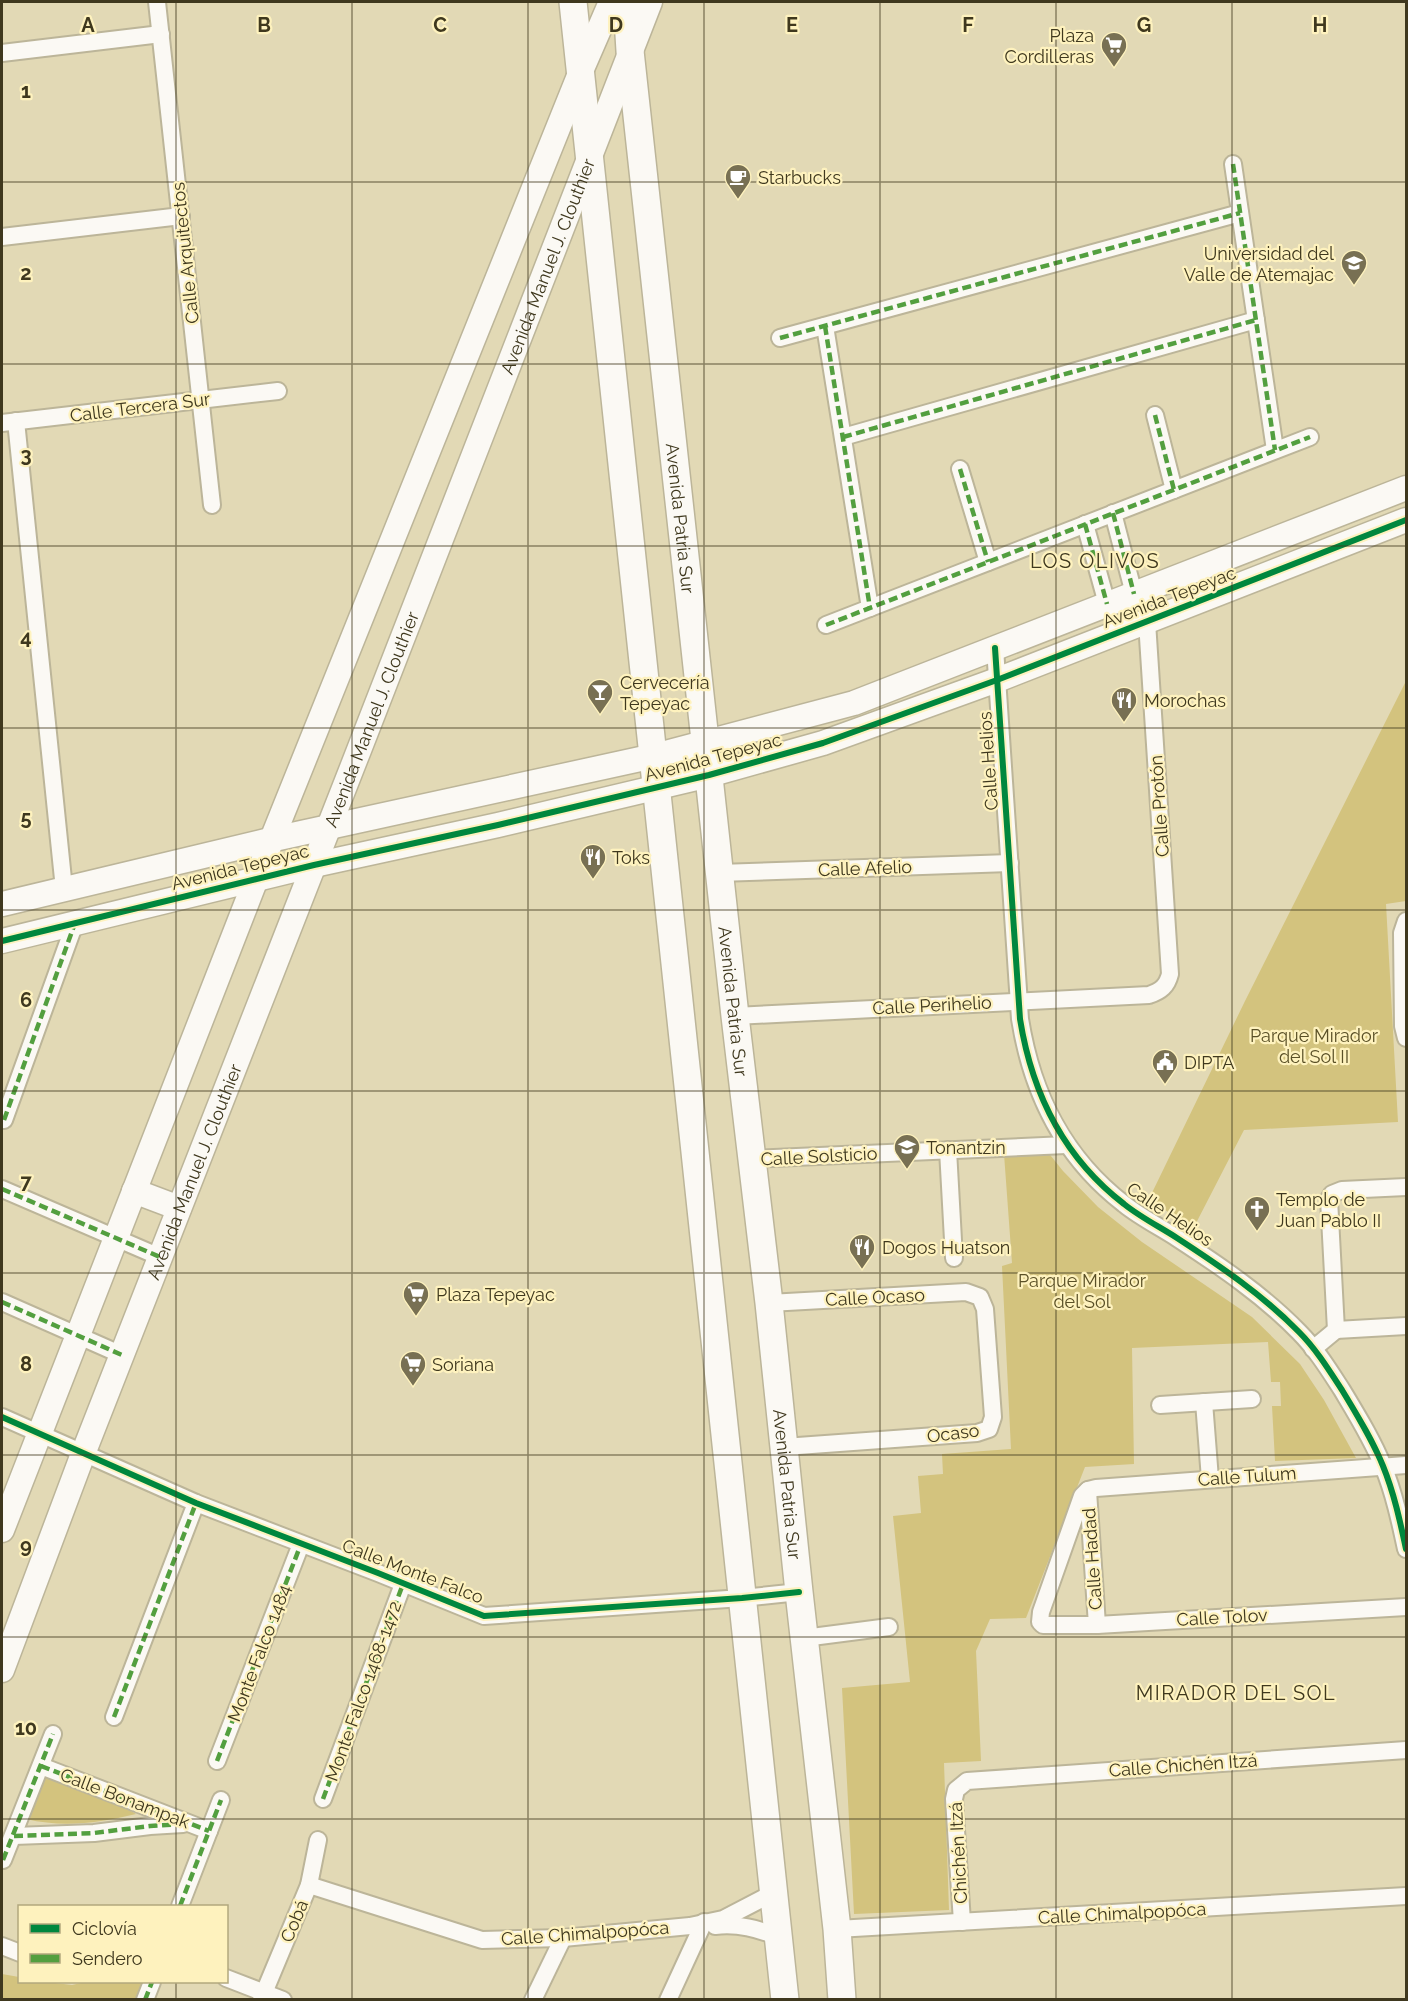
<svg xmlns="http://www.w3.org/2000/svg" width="1408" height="2001" font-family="Raleway,sans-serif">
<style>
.green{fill:#d3c37e}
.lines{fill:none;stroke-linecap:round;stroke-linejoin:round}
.street-casing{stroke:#bcb599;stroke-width:20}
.secondary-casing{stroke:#bcb599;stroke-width:27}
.primary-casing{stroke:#bcb599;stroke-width:30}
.street{stroke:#fbf9f4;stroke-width:16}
.secondary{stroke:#fbf9f4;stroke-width:24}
.primary{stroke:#fbf9f4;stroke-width:27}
.quiet{stroke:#539f3f;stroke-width:4.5;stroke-dasharray:9 4.5;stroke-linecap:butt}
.cycleway-casing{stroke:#fef2be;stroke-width:10}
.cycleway{stroke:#00873e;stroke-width:6}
.grid{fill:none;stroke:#3f381e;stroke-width:1.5;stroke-opacity:0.55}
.labels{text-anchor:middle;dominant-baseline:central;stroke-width:4.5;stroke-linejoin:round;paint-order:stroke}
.poi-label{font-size:18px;fill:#3f381e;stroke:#fef2be;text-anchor:start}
.street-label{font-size:18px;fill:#3f381e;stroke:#fef2be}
.park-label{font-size:18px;fill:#5a5027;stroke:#fef2be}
.neighbourhood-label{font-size:20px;letter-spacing:1.5px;fill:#3f381e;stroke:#fef2be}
.grid-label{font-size:20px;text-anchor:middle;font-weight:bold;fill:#3f381e;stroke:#fef2be;stroke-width:4.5;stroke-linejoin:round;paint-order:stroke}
</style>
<rect width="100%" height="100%" fill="#e2d9b5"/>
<!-- green -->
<g class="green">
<path d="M 1406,681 L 1406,901 L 1386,904 L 1398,1122 L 1244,1130 L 1193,1229 L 1149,1199 L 1245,1001 Z"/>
<path d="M 1047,1151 L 1063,1171 L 1098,1207 L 1142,1242 L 1252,1317 L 1300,1364 L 1324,1400 L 1356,1458 L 1275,1461 L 1272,1406 L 1281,1406 L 1280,1382 L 1271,1382 L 1268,1342 L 1132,1348 L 1134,1464 L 1085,1467 L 1026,1618 L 990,1619 L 976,1651 L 981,1761 L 944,1763 L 949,1910 L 854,1914 L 842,1688 L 910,1682 L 893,1516 L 921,1513 L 918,1476 L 943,1474 L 942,1454 L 1011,1449 L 1002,1266 L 1012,1263 L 1004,1154 Z"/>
<path d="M 43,1773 L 126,1808 L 136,1814 C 98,1823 64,1828 26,1819 Z"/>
<path d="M 2,1974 L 19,1977 L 20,1982 L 47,1982 L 72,1985 L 85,1982 L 152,1982 L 145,1999 L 2,2000 Z"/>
</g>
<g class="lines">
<!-- street casing -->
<g class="street-casing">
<g id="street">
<path d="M 157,2 L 212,505"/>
<path d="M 2,53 L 161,34"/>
<path d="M 1233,164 L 1275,450"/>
<path d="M 2,237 L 181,216"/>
<path d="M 825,326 L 870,608"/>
<path d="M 780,338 L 1240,213"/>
<path d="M 1155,415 L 1174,490"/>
<path d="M 16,421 L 64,889"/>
<path d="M 2,423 L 278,391"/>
<path d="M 843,437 L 1256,320"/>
<path d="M 960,469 L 988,562"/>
<path d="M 1113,513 L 1134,594"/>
<path d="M 1085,524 L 1107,604"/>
<path d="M 826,625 L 1310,437"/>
<path d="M 995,648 L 1020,1019 C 1032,1094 1063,1157 1124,1204 C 1140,1217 1160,1227 1177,1238 C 1220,1266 1263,1295 1299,1332 C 1316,1349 1329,1370 1342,1390 C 1357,1415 1372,1439 1383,1466 C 1394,1493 1400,1521 1406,1549"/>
<path d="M 719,873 L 1010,863"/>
<path d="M 1406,921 L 1402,933 L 1403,1026 L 1406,1038"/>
<path d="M 735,1016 L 1149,995 C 1161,991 1167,986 1170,974 L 1147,622"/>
<path d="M 4,1120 L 75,923"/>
<path d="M 948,1150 L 954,1258"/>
<path d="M 752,1159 L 1066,1145"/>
<path d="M 2,1189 L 160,1257"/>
<path d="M 2,1302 L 122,1355"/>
<path d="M 769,1303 L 966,1292 L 980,1297 L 985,1309 L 993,1417 L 989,1429 L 977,1433 L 784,1447"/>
<path d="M 1336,1330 L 1329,1199 L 1332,1194 L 1342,1190 L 1406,1187"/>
<path d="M 1336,1330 L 1406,1326"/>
<path d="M 1313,1349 L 1336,1330"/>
<path d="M 1204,1402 L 1210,1479"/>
<path d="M 1160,1405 L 1252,1399"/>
<path d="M 2,1417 L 196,1503 L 378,1573 L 484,1616 L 742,1598 L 799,1592"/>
<path d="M 1088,1490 L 1082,1496 L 1041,1612 L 1040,1622 L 1043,1625 L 1097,1625 L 1406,1607"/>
<path d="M 1088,1490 L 1096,1488 L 1406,1465"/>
<path d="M 1088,1491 L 1097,1625"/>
<path d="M 804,1638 L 889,1627"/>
<path d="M 114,1717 L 196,1503"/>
<path d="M 217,1761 L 301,1544"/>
<path d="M 41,1766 L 209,1831"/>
<path d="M 323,1799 L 403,1584"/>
<path d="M 14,1836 L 94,1833 L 150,1826 L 183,1824"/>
<path d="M 3,1860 L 53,1734"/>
<path d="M 309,1885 L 482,1940 L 563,1938 L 690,1926 L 723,1919 L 775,1892"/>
<path d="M 180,1906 L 221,1800"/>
<path d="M 962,1922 L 954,1799 L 956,1790 L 967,1781 L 1406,1750"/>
<path d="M 715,1926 C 738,1923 758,1929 779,1937"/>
<path d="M 837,1929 L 1406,1896"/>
<path d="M 2,1946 L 20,1953"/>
<path d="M 226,1978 L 283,2000"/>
<path d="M 145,2000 L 152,1982"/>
<path d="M 261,2000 L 309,1885 L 318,1840"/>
<path d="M 533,2000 L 563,1938"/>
<path d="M 668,2000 L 704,1922"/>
</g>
</g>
<!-- secondary casing -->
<g class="secondary-casing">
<g id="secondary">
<path d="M 2,904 L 274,839 L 654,756 L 854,703 L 1406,488"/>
<path d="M 2,941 L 314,865 L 498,825 L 709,775 L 823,743 L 997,680 L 1406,520"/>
<path d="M 134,1191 L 179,1208"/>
<path d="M 2,1530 L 256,879 L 581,71 L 611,2"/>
<path id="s1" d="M 2,1670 L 83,1454 L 359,750 L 650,2"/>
</g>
</g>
<!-- primary casing -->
<g class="primary-casing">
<g id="primary">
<path d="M 573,2 L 785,2000"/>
<path id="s2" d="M 627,2 L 630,51 L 735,1016 L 769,1303 L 799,1592 L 837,1929 L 842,2000"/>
</g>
</g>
<!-- street -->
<use href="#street" class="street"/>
<!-- secondary -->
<use href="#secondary" class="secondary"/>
<!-- primary -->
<use href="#primary" class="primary"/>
<!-- quiet -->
<g class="quiet">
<path d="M 1233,164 L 1275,450"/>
<path d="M 825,326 L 870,608"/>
<path d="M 780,338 L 1240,213"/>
<path d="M 1155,415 L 1174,490"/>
<path d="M 843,437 L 1256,320"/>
<path d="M 960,469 L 988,562"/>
<path d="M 1113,513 L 1134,594"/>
<path d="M 1085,524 L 1107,604"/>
<path d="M 826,625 L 1310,437"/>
<path d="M 4,1120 L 75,923"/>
<path d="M 2,1189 L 160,1257"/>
<path d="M 2,1302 L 122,1355"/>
<path d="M 114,1717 L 196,1503"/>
<path d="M 217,1761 L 301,1544"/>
<path d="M 41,1766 L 209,1831"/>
<path d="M 323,1799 L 403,1584"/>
<path d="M 14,1836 L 94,1833 L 150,1826 L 184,1824"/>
<path d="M 3,1860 L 53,1734"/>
<path d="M 180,1906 L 221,1800"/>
<path d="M 145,2000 L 152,1982"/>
</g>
<!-- cycleway casing -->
<g class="cycleway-casing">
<g id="cycleway">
<path d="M 995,648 L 1020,1019 C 1032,1094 1063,1157 1124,1204 C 1140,1217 1160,1227 1177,1238 C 1220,1266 1263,1295 1299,1332 C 1316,1349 1329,1370 1342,1390 C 1357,1415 1372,1439 1383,1466 C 1394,1493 1400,1521 1406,1549"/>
<path d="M 2,941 L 314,865 L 498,825 L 709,775 L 823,743 L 997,680 L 1406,520"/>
<path d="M 2,1417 L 196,1503 L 378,1573 L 484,1616 L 742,1598 L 799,1592"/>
</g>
</g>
<!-- cycleway -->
<use href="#cycleway" class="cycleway"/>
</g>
<!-- grid -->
<path class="grid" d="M 176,2 L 176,1906M 352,2 L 352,2000M 528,2 L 528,2000M 704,2 L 704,2000M 880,2 L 880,2000M 1056,2 L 1056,2000M 1232,2 L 1232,2000M 2,182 L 1406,182M 2,364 L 1406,364M 2,546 L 1406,546M 2,728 L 1406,728M 2,910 L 1406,910M 2,1091 L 1406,1091M 2,1273 L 1406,1273M 2,1455 L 1406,1455M 2,1637 L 1406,1637M 2,1819 L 1406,1819M 176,1982 L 176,2000"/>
<!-- icons -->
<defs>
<g id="supermarket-pin" transform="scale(1.35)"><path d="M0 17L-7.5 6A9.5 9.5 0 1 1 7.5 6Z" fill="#787053" stroke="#fef2be"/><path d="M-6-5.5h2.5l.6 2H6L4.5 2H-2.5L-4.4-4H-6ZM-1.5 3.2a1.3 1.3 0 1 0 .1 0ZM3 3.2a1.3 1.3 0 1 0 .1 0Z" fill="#fff"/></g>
<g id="cafe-pin" transform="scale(1.35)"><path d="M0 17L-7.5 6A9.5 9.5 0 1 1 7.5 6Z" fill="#787053" stroke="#fef2be"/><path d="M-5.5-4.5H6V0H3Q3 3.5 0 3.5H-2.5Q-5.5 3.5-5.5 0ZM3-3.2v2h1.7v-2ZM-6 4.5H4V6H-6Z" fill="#fff"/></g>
<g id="university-pin" transform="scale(1.35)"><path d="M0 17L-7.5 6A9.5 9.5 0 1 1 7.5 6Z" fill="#787053" stroke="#fef2be"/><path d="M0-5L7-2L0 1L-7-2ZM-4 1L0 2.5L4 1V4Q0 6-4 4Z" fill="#fff"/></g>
<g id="bar-pin" transform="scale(1.35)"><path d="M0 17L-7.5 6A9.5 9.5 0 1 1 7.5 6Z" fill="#787053" stroke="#fef2be"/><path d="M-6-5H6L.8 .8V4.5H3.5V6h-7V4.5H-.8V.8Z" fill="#fff"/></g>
<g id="restaurant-pin" transform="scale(1.35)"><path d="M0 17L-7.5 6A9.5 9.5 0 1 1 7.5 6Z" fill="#787053" stroke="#fef2be"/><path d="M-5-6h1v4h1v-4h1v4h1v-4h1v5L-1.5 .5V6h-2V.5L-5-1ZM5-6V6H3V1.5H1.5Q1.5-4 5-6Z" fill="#fff"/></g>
<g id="civic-pin" transform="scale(1.35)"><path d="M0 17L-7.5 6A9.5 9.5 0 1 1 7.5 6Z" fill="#787053" stroke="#fef2be"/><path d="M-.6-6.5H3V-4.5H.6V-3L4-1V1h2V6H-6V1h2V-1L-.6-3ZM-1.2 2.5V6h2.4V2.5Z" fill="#fff"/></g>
<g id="school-pin" transform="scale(1.35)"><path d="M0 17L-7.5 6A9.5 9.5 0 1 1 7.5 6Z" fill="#787053" stroke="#fef2be"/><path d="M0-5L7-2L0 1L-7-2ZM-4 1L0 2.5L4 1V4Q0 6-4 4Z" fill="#fff"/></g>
<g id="church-pin" transform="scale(1.35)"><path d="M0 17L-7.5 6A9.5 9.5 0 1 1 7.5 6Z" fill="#787053" stroke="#fef2be"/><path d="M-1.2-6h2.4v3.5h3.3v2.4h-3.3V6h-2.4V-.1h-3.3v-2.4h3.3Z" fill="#fff"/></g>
</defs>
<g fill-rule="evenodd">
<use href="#supermarket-pin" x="1114" y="45"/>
<use href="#cafe-pin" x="738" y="177"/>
<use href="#university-pin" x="1354" y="263"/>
<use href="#bar-pin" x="600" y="692"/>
<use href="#restaurant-pin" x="1124" y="700"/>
<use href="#restaurant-pin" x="593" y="857"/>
<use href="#civic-pin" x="1165" y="1062"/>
<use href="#school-pin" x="907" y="1147"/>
<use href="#church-pin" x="1257" y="1209"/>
<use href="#restaurant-pin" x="862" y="1247"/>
<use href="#supermarket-pin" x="416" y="1294"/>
<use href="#supermarket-pin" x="413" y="1364"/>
</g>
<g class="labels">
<!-- poi labels -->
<g class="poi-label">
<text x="1094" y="35" text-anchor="end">Plaza<tspan x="1094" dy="21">Cordilleras</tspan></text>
<text x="758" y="177">Starbucks</text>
<text x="1334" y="253" text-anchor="end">Universidad del<tspan x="1334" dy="21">Valle de Atemajac</tspan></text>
<text x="620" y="682">Cervecería<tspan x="620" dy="21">Tepeyac</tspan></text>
<text x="1144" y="700">Morochas</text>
<text x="612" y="857">Toks</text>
<text x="1184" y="1062">DIPTA</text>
<text x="926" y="1147">Tonantzin</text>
<text x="1276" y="1199">Templo de<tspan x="1276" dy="21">Juan Pablo II</tspan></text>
<text x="882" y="1247">Dogos Huatson</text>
<text x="436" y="1294">Plaza Tepeyac</text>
<text x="432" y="1364">Soriana</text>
</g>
<!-- street labels -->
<g class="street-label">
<text transform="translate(185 253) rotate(-96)">Calle Arquitectos</text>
<text stroke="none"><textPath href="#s1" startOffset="1506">Avenida Manuel J. Clouthier</textPath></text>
<text transform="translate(140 407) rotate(-7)">Calle Tercera Sur</text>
<text stroke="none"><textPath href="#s2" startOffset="519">Avenida Patria Sur</textPath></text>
<text transform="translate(1169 597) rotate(-21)">Avenida Tepeyac</text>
<text stroke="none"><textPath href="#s1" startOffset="1020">Avenida Manuel J. Clouthier</textPath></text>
<text transform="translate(713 757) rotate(-15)">Avenida Tepeyac</text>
<text transform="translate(988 761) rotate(-94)">Calle Helios</text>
<text transform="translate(1159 806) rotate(-94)">Calle Protón</text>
<text transform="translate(240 867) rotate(-14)">Avenida Tepeyac</text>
<text transform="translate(865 868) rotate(-2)">Calle Afelio</text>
<text stroke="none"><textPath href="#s2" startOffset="1005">Avenida Patria Sur</textPath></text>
<text transform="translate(932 1005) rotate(-3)">Calle Perihelio</text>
<text transform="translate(819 1156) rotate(-3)">Calle Solsticio</text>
<text stroke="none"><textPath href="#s1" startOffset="534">Avenida Manuel J. Clouthier</textPath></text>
<text transform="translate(1170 1214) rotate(34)">Calle Helios</text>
<text transform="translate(875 1297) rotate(-3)">Calle Ocaso</text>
<text transform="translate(953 1433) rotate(-7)">Ocaso</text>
<text transform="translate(1247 1476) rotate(-4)">Calle Tulum</text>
<text stroke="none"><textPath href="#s2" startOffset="1491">Avenida Patria Sur</textPath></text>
<text transform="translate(1092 1559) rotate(-94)">Calle Hadad</text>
<text transform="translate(413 1571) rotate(21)">Calle Monte Falco</text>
<text transform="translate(1222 1617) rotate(-3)">Calle Tolov</text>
<text transform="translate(259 1653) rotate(-69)">Monte Falco 1484</text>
<text transform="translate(363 1691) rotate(-70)">Monte Falco 1468-1472</text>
<text transform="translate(1183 1765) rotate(-4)">Calle Chichén Itzá</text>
<text transform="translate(125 1798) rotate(21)">Calle Bonampak</text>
<text transform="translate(958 1853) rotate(-93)">Chichén Itzá</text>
<text transform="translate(1122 1913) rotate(-3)">Calle Chimalpopóca</text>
<text transform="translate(294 1921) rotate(-67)">Cobá</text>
<text transform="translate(585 1933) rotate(-4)">Calle Chimalpopóca</text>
</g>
<!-- park labels -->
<g class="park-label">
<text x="1314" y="1035">Parque Mirador<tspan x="1314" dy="21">del Sol II</tspan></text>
<text x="1082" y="1280">Parque Mirador<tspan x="1082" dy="21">del Sol</tspan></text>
</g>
<!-- neighbourhood labels -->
<g class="neighbourhood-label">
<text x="1095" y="561">LOS OLIVOS</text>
<text x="1236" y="1693">MIRADOR DEL SOL</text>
</g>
</g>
<g class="grid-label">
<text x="88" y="32">A</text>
<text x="264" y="32">B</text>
<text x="440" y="32">C</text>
<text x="616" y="32">D</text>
<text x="792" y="32">E</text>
<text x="968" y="32">F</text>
<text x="1144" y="32">G</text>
<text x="1320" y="32">H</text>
<text x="26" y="98">1</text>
<text x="26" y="280">2</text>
<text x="26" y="462">3</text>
<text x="26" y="644">4</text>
<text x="26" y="825">5</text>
<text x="26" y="1007">6</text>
<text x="26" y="1189">7</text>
<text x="26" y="1371">8</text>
<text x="26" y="1553">9</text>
<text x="26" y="1735">10</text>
</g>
<!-- border -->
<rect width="1408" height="2001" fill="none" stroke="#3f381e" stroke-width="6"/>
<!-- legend -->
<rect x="18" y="1905" width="210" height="78" fill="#fef2be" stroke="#b2a87e" stroke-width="1.5"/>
<rect x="30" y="1924" width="30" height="9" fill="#00873e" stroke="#b2a87e" stroke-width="1.5"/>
<text x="72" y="1935" font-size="18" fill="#3f381e">Ciclovía</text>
<rect x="30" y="1954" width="30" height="9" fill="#539f3f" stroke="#b2a87e" stroke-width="1.5"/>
<text x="72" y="1965" font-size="18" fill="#3f381e">Sendero</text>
</svg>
